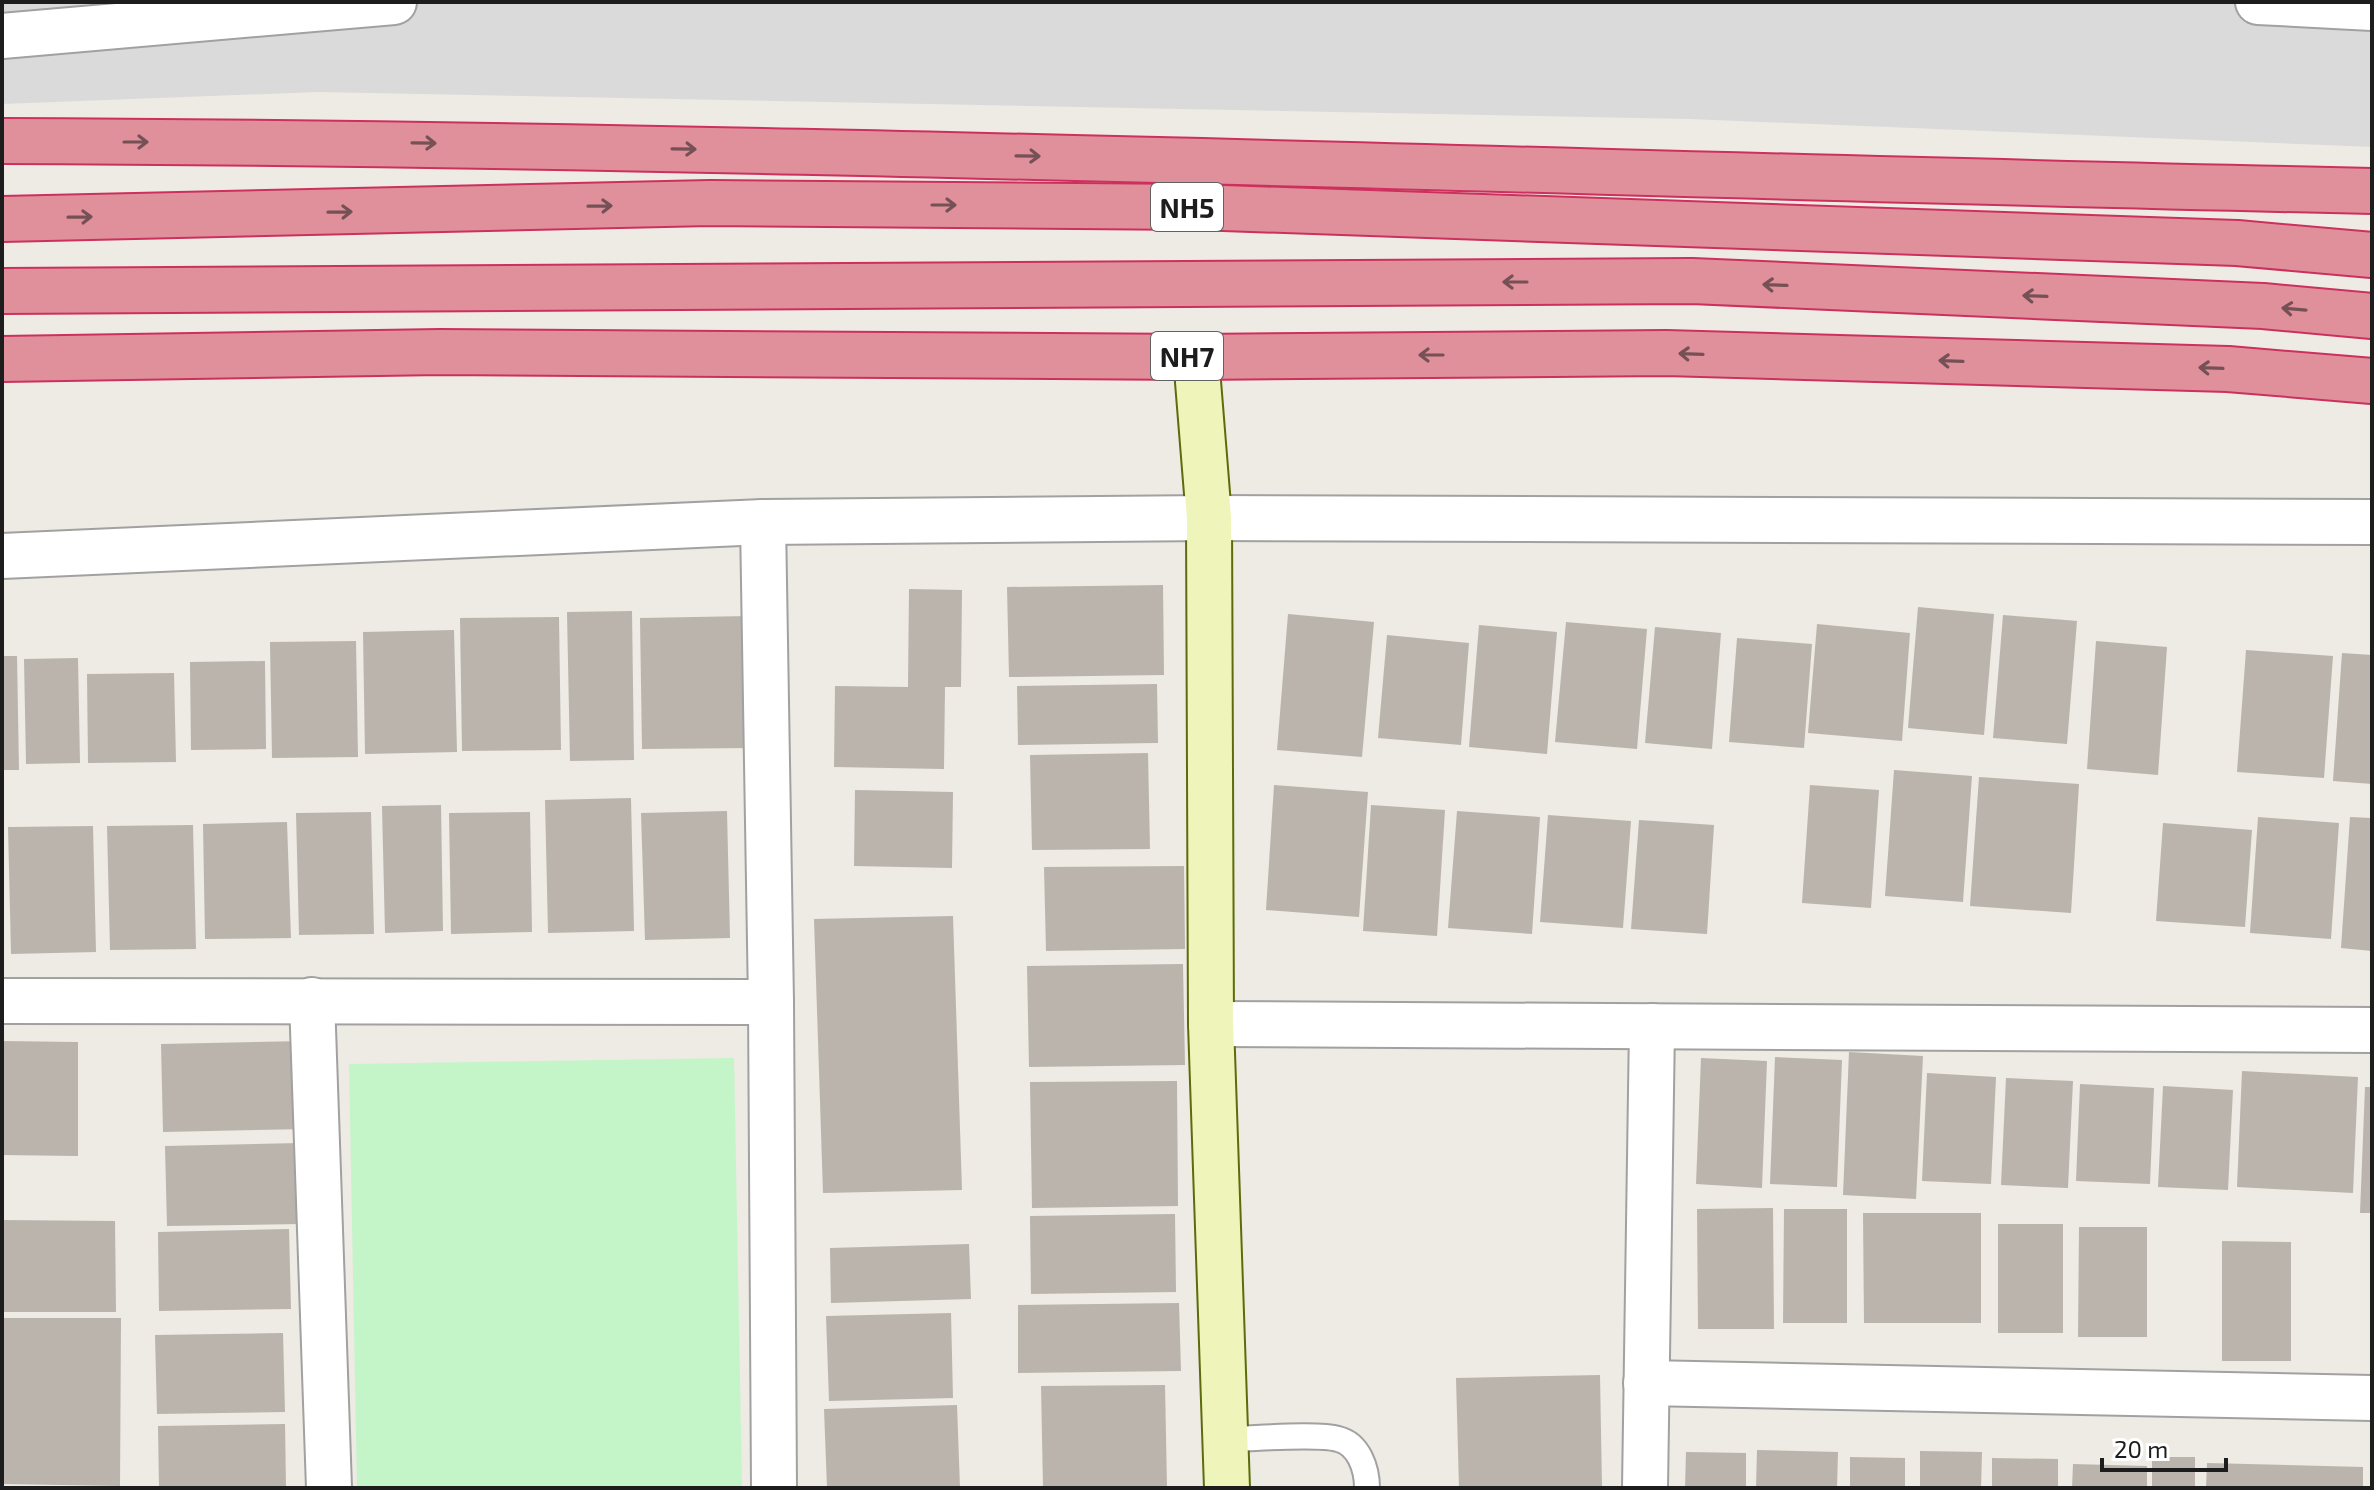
<svg xmlns="http://www.w3.org/2000/svg" width="2374" height="1490" font-family="'Exo 2',sans-serif">
<style>
.residential{fill:#dbdada}
.park{fill:#c3f5c9}
.building{fill:#bab4ad}
.lines{fill:none;stroke-linecap:round;stroke-linejoin:round}
.lane-casing{stroke:#a1a1a1;stroke-width:28}
.street-casing{stroke:#a1a1a1;stroke-width:48}
.secondary-casing{stroke:#5c6c0c;stroke-width:48}
.highway-casing{stroke:#cc305d;stroke-width:48}
.lane{stroke:#fff;stroke-width:24}
.street{stroke:#fff;stroke-width:44}
.secondary{stroke:#eff5ba;stroke-width:44}
.highway{stroke:#e0909b;stroke-width:44}
.oneway{stroke:#755156}
.labels{text-anchor:middle;dominant-baseline:central;stroke-width:6;stroke-linejoin:round;paint-order:stroke}
.shield{fill:#fff;stroke:#616161;stroke-width:2}
.shield-label{font-size:28px;font-weight:bold;fill:#1d1d1d}
</style>
<rect width="100%" height="100%" fill="#edebe3"/>
<!-- residential -->
<path class="residential" d="M 2,2 L 2372,2 L 2372,147 L 1690,119 L 318,92 L 2,104 Z"/>
<!-- park -->
<path class="park" d="M 734,1058 L 742,1488 L 357,1488 L 349,1064 Z"/>
<!-- building -->
<g class="building">
<path d="M 1163,585 L 1164,675 L 1009,677 L 1007,587 Z"/>
<path d="M 909,589 L 962,590 L 961,687 L 945,687 L 944,769 L 834,767 L 835,686 L 908,687 Z"/>
<path d="M 1918,607 L 1994,614 L 1984,735 L 1908,728 Z"/>
<path d="M 632,611 L 634,760 L 570,761 L 567,612 Z"/>
<path d="M 1288,614 L 1374,622 L 1362,757 L 1277,750 Z"/>
<path d="M 2003,615 L 2077,621 L 2067,744 L 1993,738 Z"/>
<path d="M 749,616 L 751,748 L 642,749 L 640,618 Z"/>
<path d="M 559,617 L 561,750 L 462,751 L 460,618 Z"/>
<path d="M 1566,622 L 1647,629 L 1637,749 L 1555,742 Z"/>
<path d="M 1817,624 L 1910,633 L 1902,741 L 1808,733 Z"/>
<path d="M 1479,625 L 1557,632 L 1547,754 L 1469,747 Z"/>
<path d="M 1655,627 L 1721,633 L 1712,749 L 1645,743 Z"/>
<path d="M 454,630 L 457,752 L 365,754 L 363,632 Z"/>
<path d="M 1387,635 L 1469,643 L 1461,745 L 1378,738 Z"/>
<path d="M 1737,638 L 1812,644 L 1804,748 L 1729,742 Z"/>
<path d="M 356,641 L 358,757 L 272,758 L 270,642 Z"/>
<path d="M 2096,641 L 2167,647 L 2158,775 L 2087,769 Z"/>
<path d="M 2246,650 L 2333,656 L 2324,778 L 2237,772 Z"/>
<path d="M 2342,653 L 2372,655 L 2372,784 L 2333,781 Z"/>
<path d="M 2,656 L 17,656 L 19,770 L 2,770 Z"/>
<path d="M 78,658 L 80,763 L 26,764 L 24,659 Z"/>
<path d="M 265,661 L 266,749 L 191,750 L 190,662 Z"/>
<path d="M 174,673 L 176,762 L 88,763 L 87,674 Z"/>
<path d="M 1157,684 L 1158,743 L 1018,745 L 1017,686 Z"/>
<path d="M 1148,753 L 1150,849 L 1032,850 L 1030,755 Z"/>
<path d="M 1894,770 L 1972,776 L 1963,902 L 1885,896 Z"/>
<path d="M 1979,777 L 2079,784 L 2071,913 L 1970,906 Z"/>
<path d="M 1274,785 L 1368,792 L 1359,917 L 1266,910 Z"/>
<path d="M 1810,785 L 1879,790 L 1871,908 L 1802,903 Z"/>
<path d="M 855,790 L 953,792 L 952,868 L 854,866 Z"/>
<path d="M 631,798 L 634,931 L 548,933 L 545,800 Z"/>
<path d="M 441,805 L 443,931 L 385,933 L 382,806 Z"/>
<path d="M 1371,805 L 1445,810 L 1437,936 L 1363,931 Z"/>
<path d="M 727,811 L 730,938 L 645,940 L 641,813 Z"/>
<path d="M 1457,811 L 1540,817 L 1532,934 L 1448,928 Z"/>
<path d="M 371,812 L 374,934 L 299,935 L 296,813 Z"/>
<path d="M 530,812 L 532,932 L 451,934 L 449,813 Z"/>
<path d="M 1548,815 L 1631,821 L 1623,928 L 1540,922 Z"/>
<path d="M 2258,817 L 2339,823 L 2331,939 L 2250,933 Z"/>
<path d="M 2350,817 L 2372,818 L 2372,951 L 2341,948 Z"/>
<path d="M 1639,820 L 1714,825 L 1707,934 L 1631,929 Z"/>
<path d="M 287,822 L 291,938 L 205,939 L 203,824 Z"/>
<path d="M 2163,823 L 2252,830 L 2245,927 L 2156,921 Z"/>
<path d="M 193,825 L 196,949 L 110,950 L 107,826 Z"/>
<path d="M 93,826 L 96,952 L 11,954 L 8,827 Z"/>
<path d="M 1184,866 L 1185,949 L 1046,951 L 1044,867 Z"/>
<path d="M 953,916 L 962,1190 L 823,1193 L 814,919 Z"/>
<path d="M 1183,964 L 1185,1065 L 1029,1067 L 1027,966 Z"/>
<path d="M 2,1041 L 78,1042 L 78,1156 L 2,1155 Z"/>
<path d="M 304,1041 L 306,1129 L 163,1132 L 161,1044 Z"/>
<path d="M 1849,1052 L 1923,1056 L 1916,1199 L 1843,1195 Z"/>
<path d="M 1775,1057 L 1842,1060 L 1837,1187 L 1770,1184 Z"/>
<path d="M 1701,1058 L 1767,1061 L 1762,1188 L 1696,1184 Z"/>
<path d="M 2242,1071 L 2358,1077 L 2353,1193 L 2237,1187 Z"/>
<path d="M 1927,1073 L 1996,1077 L 1991,1184 L 1922,1181 Z"/>
<path d="M 2006,1078 L 2073,1081 L 2068,1188 L 2001,1185 Z"/>
<path d="M 1177,1081 L 1178,1206 L 1032,1208 L 1030,1082 Z"/>
<path d="M 2080,1084 L 2154,1088 L 2150,1184 L 2076,1181 Z"/>
<path d="M 2163,1086 L 2233,1090 L 2228,1190 L 2158,1187 Z"/>
<path d="M 2365,1087 L 2372,1087 L 2372,1213 L 2360,1213 Z"/>
<path d="M 300,1143 L 302,1224 L 167,1226 L 165,1146 Z"/>
<path d="M 1773,1208 L 1774,1329 L 1698,1329 L 1697,1209 Z"/>
<path d="M 1784,1209 L 1847,1209 L 1847,1323 L 1783,1323 Z"/>
<path d="M 1863,1213 L 1981,1213 L 1981,1323 L 1864,1323 Z"/>
<path d="M 1175,1214 L 1176,1292 L 1031,1294 L 1030,1216 Z"/>
<path d="M 2,1220 L 115,1221 L 116,1312 L 2,1312 Z"/>
<rect x="1998" y="1224" width="65" height="109"/>
<path d="M 2079,1227 L 2147,1227 L 2147,1337 L 2078,1337 Z"/>
<path d="M 289,1229 L 291,1309 L 159,1311 L 158,1232 Z"/>
<path d="M 2222,1241 L 2291,1242 L 2291,1361 L 2222,1361 Z"/>
<path d="M 969,1244 L 971,1299 L 831,1303 L 830,1248 Z"/>
<path d="M 1179,1303 L 1181,1371 L 1018,1373 L 1018,1305 Z"/>
<path d="M 951,1313 L 953,1398 L 829,1401 L 826,1316 Z"/>
<path d="M 2,1318 L 121,1318 L 120,1486 L 2,1484 Z"/>
<path d="M 283,1333 L 285,1412 L 157,1414 L 155,1335 Z"/>
<path d="M 1600,1375 L 1602,1488 L 1459,1488 L 1456,1378 Z"/>
<path d="M 1165,1385 L 1167,1487 L 1043,1488 L 1041,1386 Z"/>
<path d="M 957,1405 L 960,1488 L 827,1488 L 824,1409 Z"/>
<path d="M 285,1424 L 286,1488 L 159,1488 L 158,1426 Z"/>
<path d="M 1757,1450 L 1838,1452 L 1837,1488 L 1756,1488 Z"/>
<path d="M 1920,1451 L 1982,1452 L 1981,1488 L 1920,1488 Z"/>
<path d="M 1686,1452 L 1746,1453 L 1746,1488 L 1685,1488 Z"/>
<path d="M 1850,1457 L 1905,1458 L 1905,1488 L 1850,1488 Z"/>
<rect x="2152" y="1457" width="43" height="31"/>
<path d="M 1992,1458 L 2058,1459 L 2058,1488 L 1992,1488 Z"/>
<path d="M 2207,1463 L 2363,1467 L 2363,1488 L 2206,1488 Z"/>
<path d="M 2073,1464 L 2147,1466 L 2147,1488 L 2072,1488 Z"/>
</g>
<g class="lines">
<!-- lane casing -->
<g class="lane-casing">
<path id="lane" d="M 1226,1439 C 1251,1439 1317,1433 1338,1439 C 1359,1444 1367,1469 1367,1488"/>
</g>
<!-- street casing -->
<g class="street-casing">
<g id="street">
<path d="M 2258,2 L 2372,8"/>
<path d="M 2,36 L 394,2"/>
<path d="M 763,522 L 771,1002 L 774,1488"/>
<path d="M 2,556 L 763,522 L 1209,518 L 2372,522"/>
<path d="M 312,1000 L 329,1488"/>
<path d="M 2,1001 L 771,1002"/>
<path d="M 1211,1024 L 2372,1030"/>
<path d="M 1646,1383 L 2372,1398"/>
<path d="M 1645,1488 L 1652,1026"/>
</g>
</g>
<!-- secondary casing -->
<g class="secondary-casing">
<path id="secondary" d="M 1196,357 L 1209,518 L 1211,1024 L 1227,1488"/>
</g>
<!-- highway casing -->
<g class="highway-casing">
<g id="highway">
<path d="M 2,141 C 792,144 1582,174 2372,191"/>
<path d="M 2,219 L 710,203 L 1195,207 L 2237,243 L 2372,255"/>
<path d="M 2,291 L 1692,281 L 2263,306 L 2372,316"/>
<path d="M 2,359 L 440,352 L 1196,357 L 1666,353 L 2228,369 L 2372,381"/>
</g>
</g>
<!-- lane -->
<use href="#lane" class="lane"/>
<!-- street -->
<use href="#street" class="street"/>
<!-- secondary -->
<use href="#secondary" class="secondary"/>
<!-- highway -->
<use href="#highway" class="highway"/>
</g>
<!-- one-way arrows -->
<defs><path id="oneway-shaft" d="M-6 0H5M1.5-3L5.5 0L1.5 3" fill="none" stroke-width="1.6" stroke-linecap="round" stroke-linejoin="round" transform="scale(2)"/></defs>
<g class="oneway">
<use href="#oneway-shaft" transform="translate(136 142)"/>
<use href="#oneway-shaft" transform="translate(424 143) rotate(1)"/>
<use href="#oneway-shaft" transform="translate(684 149) rotate(1)"/>
<use href="#oneway-shaft" transform="translate(1028 156) rotate(1)"/>
<use href="#oneway-shaft" transform="translate(944 205)"/>
<use href="#oneway-shaft" transform="translate(600 206) rotate(-1)"/>
<use href="#oneway-shaft" transform="translate(340 212) rotate(-1)"/>
<use href="#oneway-shaft" transform="translate(80 217) rotate(-1)"/>
<use href="#oneway-shaft" transform="translate(1515 282) rotate(180)"/>
<use href="#oneway-shaft" transform="translate(1775 285) rotate(-178)"/>
<use href="#oneway-shaft" transform="translate(2035 296) rotate(-178)"/>
<use href="#oneway-shaft" transform="translate(2294 309) rotate(-175)"/>
<use href="#oneway-shaft" transform="translate(1691 354) rotate(-178)"/>
<use href="#oneway-shaft" transform="translate(1431 355) rotate(180)"/>
<use href="#oneway-shaft" transform="translate(1951 361) rotate(-178)"/>
<use href="#oneway-shaft" transform="translate(2211 368) rotate(-178)"/>
</g>
<g class="labels">
<!-- shield labels -->
<g class="shield">
<rect x="1151" y="183" width="72" height="48" rx="6"/>
<rect x="1151" y="332" width="72" height="48" rx="6"/>
</g>
<g class="shield-label">
<text x="1187" y="207">NH5</text>
<text x="1187" y="356">NH7</text>
</g>
</g>
<!-- border -->
<rect width="2374" height="1490" fill="none" stroke="#1d1d1d" stroke-width="8"/>
<!-- scale -->
<path d="M2102 1458v12h124v-12" fill="none" stroke="#1d1d1d" stroke-width="4"/>
<text x="2114" y="1458" font-size="24" fill="#1d1d1d" stroke="#ffffff" stroke-width="6" paint-order="stroke">20 m</text>
</svg>
